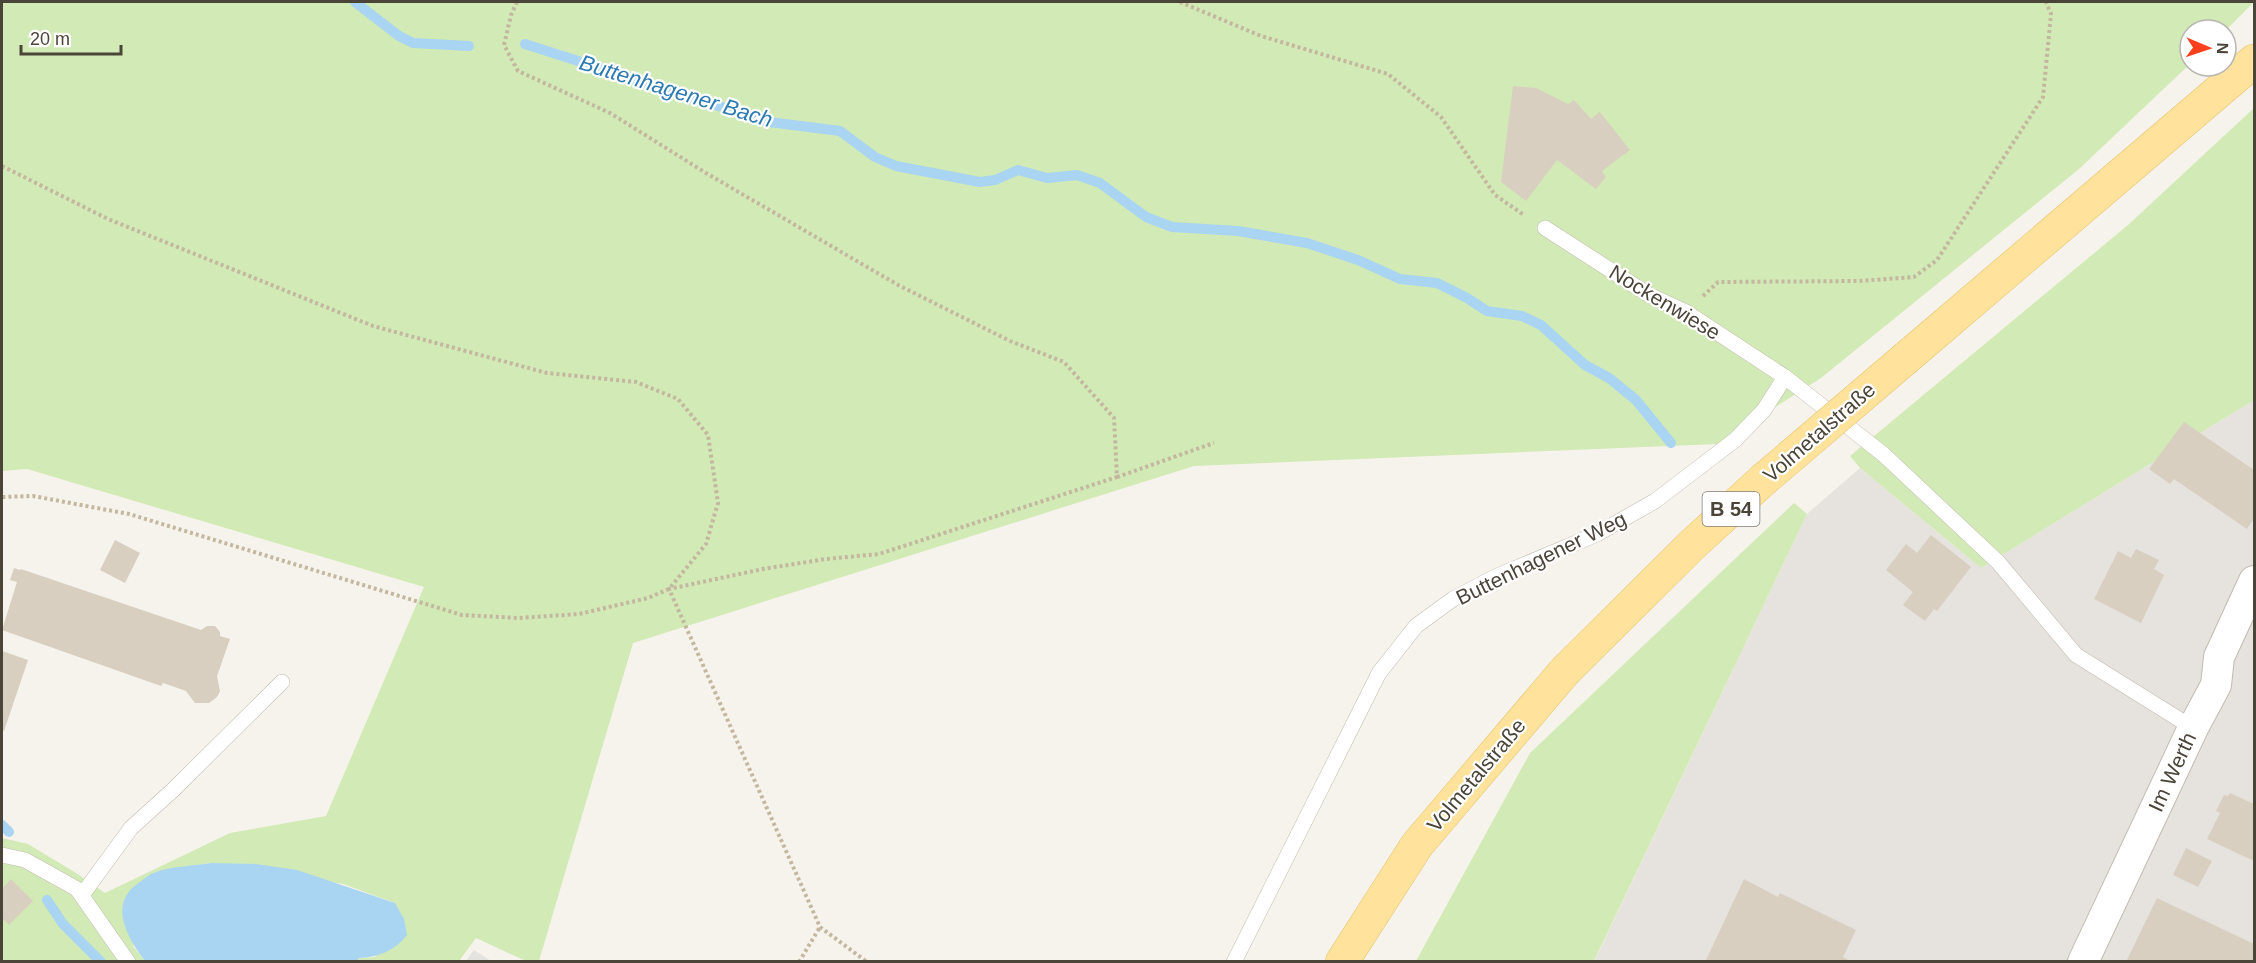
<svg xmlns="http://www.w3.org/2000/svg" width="2256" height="963" font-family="Helvetica,sans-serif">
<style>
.industrial{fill:#e6e2dd}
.green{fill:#d2eab5}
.parking{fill:#e5e3e0}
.water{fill:#a9d4f2}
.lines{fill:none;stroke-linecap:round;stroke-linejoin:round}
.stream{stroke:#a9d4f2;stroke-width:10}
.building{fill:#d8cfc1}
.lane-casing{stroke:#c2bbae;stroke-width:16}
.street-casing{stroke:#c2bbae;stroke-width:32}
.primary-casing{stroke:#e6c16a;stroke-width:34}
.path{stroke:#c4b79f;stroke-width:4;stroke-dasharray:3 3;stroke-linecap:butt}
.lane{stroke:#fff;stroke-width:15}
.street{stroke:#fff;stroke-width:30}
.primary{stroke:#ffe39c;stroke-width:33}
.primary-bridge-casing{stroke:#e6c16a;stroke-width:34;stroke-linecap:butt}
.primary-bridge{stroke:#ffe39c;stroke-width:33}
.labels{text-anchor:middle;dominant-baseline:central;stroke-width:4.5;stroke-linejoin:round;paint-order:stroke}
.shield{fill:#fff;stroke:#817c74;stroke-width:1.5}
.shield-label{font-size:20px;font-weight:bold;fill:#4b4439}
.street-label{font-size:21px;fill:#4b4439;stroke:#fff}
.water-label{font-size:22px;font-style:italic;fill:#2e7ab2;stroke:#fff}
</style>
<rect width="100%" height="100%" fill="#f6f3ec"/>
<!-- industrial -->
<path class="industrial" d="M 2254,400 L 2254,961 L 1594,962 L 1807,514 L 1860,468 L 1981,568 Z"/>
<!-- green -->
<g class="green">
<path d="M 2,2 L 2254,2 L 2226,30 L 2190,30 L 2190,64 L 2079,169 L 1821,378 L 1717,444 L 1194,466 L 633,643 L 539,961 L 526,961 L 476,938 L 459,961 L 357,961 L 359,958 L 375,957 L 395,903 L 343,884 L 211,863 L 155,872 L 133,946 L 145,961 L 2,961 L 2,838 L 28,844 L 76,873 L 105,893 L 230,833 L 326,816 L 424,587 L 27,469 L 2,471 Z"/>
<path d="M 2254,108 L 2254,400 L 1981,568 L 1860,468 L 1850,456 L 2128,225 Z"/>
<path d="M 1794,503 L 1807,514 L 1594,961 L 1416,961 L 1530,753 Z"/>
</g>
<!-- parking -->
<path class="parking" d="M 474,950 L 491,961 L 466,961 Z"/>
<!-- water -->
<path class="water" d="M 211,863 L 256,864 L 297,870 L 395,903 L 404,919 L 407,935 C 395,951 378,957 359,958 L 357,961 L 145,961 C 127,937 107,903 140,882 C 145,878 150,874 156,872 C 173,866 194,866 211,863 Z"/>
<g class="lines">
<!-- stream -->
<g class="stream">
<path d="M 355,2 L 399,36 L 413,43 L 469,46"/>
<path d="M 525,44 L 769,122 L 840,131 L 875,157 L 896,166 L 980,182 L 995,180 L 1018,170 L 1047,178 L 1077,175 L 1100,183 L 1146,217 L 1172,227 L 1238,231 L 1307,243 L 1358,260 L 1400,279 L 1437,283 L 1467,298 L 1487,311 L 1522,316 L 1541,325 L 1585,365 L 1609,378 L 1636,400 L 1671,443"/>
<path d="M 2,825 L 9,832"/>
<path d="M 47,900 L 63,924 L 101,962"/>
</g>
</g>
<!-- building -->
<g class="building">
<path d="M 1513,86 L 1536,88 L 1568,104 L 1574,100 L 1591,119 L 1600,112 L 1630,150 L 1602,171 L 1606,177 L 1596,189 L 1557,160 L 1526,201 L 1501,182 Z"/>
<path d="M 2184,422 L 2254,470 L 2254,518 L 2247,529 L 2174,479 L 2170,484 L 2149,469 Z"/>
<path d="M 1931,535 L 1971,567 L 1937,611 L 1934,609 L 1925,621 L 1903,605 L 1913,592 L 1886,570 L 1906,544 L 1917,553 Z"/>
<path d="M 115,540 L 140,553 L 125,583 L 100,570 Z"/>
<path d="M 2136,549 L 2159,560 L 2154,569 L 2164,575 L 2141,623 L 2094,599 L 2118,551 L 2131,558 Z"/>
<path d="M 14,568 L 20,570 L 21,569 L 201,630 L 207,626 L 215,626 L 220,632 L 220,636 L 230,639 L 217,676 L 220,691 L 217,697 L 209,703 L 195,703 L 186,691 L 163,683 L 161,686 L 2,630 L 17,582 L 10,580 Z"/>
<path d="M 2,651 L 28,660 L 4,731 L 2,730 Z"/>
<path d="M 2230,793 L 2254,804 L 2254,861 L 2207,839 L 2220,813 L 2216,811 L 2224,795 L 2228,796 Z"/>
<path d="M 2186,848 L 2212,861 L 2198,887 L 2173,875 Z"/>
<path d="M 11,879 L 33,901 L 9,925 L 2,918 L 2,889 Z"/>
<path d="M 1744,879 L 1778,897 L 1780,893 L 1856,930 L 1843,957 L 1853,962 L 1705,962 Z"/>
<path d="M 2157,898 L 2254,944 L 2254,962 L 2126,962 Z"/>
</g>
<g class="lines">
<!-- lane casing -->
<g class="lane-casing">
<g id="lane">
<path d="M 1545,228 L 1649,295 L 1686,312 L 1785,377 L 1883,454 L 1998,562 L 2076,655 L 2193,728"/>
<path d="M 2,855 L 25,860 L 77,889 L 128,962"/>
<path d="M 82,895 L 131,828 L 173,790 L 282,682"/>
<path d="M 1234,962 L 1379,673 L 1416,626 L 1453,599 L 1495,577 L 1597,534 L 1655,501 L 1735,440 L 1764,410 L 1785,377"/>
</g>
</g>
<!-- street casing -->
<g class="street-casing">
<path id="street" d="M 2083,962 L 2193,728 L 2216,685 L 2219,657 L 2254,581"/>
</g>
<!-- primary casing -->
<g class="primary-casing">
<g id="primary">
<path d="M 1906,358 L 2254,61"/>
<path d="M 1342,962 L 1417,845 L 1565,671"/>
</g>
</g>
<!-- path -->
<g class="path">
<path d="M 517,2 L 511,15 L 504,45 L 518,71 L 610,113 L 706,173 L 898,285 L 1010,341 L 1064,362 L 1114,418 L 1117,477 L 879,554 L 826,559 L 763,569 L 669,589 L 820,927 L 867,962"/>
<path d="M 1180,2 L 1261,36 L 1388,74 L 1441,117 L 1495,195 L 1524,215"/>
<path d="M 2,166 L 108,219 L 373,326 L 547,373 L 636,382 L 678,399 L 708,435 L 718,503 L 706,544 L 669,589 L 648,598 L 579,614 L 519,618 L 462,615 L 129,514 L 33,496 L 2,497"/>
<path d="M 1703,296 L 1718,282 L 1859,281 L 1914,277 L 1937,260 L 2043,97 L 2051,14 L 2046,2"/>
<path d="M 1117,477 L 1214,443"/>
<path d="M 799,962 L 820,927"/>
</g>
<!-- lane -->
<use href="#lane" class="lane"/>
<!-- street -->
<use href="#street" class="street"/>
<!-- primary -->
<use href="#primary" class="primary"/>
<!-- primary-bridge casing -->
<g class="primary-bridge-casing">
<path id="primary-bridge" d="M 1565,671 L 1693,544 L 1763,480 L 1906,358"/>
</g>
<!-- primary-bridge -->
<use href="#primary-bridge" class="primary-bridge"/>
</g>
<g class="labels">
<!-- shield labels -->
<rect class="shield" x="1702.5" y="492" width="57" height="34" rx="4.5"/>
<g class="shield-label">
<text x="1731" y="509">B 54</text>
</g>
<!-- street labels -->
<g class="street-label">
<text transform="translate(1665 302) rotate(31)">Nockenwiese</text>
<text transform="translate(1819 432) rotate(-41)">Volmetalstraße</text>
<text transform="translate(1541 558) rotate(-26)">Buttenhagener Weg</text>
<text transform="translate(2172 772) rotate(-65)">Im Werth</text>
<text transform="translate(1476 775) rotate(-50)">Volmetalstraße</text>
</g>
<!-- water labels -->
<g class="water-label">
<text transform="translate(676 91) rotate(17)">Buttenhagener Bach</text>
</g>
</g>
<!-- border -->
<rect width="2256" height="963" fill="none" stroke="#4b4439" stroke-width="6"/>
<!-- north arrow -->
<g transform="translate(2208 48) rotate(92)"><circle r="28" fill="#ffffff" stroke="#b7b4b0" stroke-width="1.5"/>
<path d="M0-4.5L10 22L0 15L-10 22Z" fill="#fc3f1d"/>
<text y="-9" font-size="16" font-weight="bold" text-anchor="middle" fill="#4b4439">N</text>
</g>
<!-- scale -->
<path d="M21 45v9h100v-9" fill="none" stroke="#4b4439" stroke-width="3"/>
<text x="30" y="45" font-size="18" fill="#4b4439" stroke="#ffffff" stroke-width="4.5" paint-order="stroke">20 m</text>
</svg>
